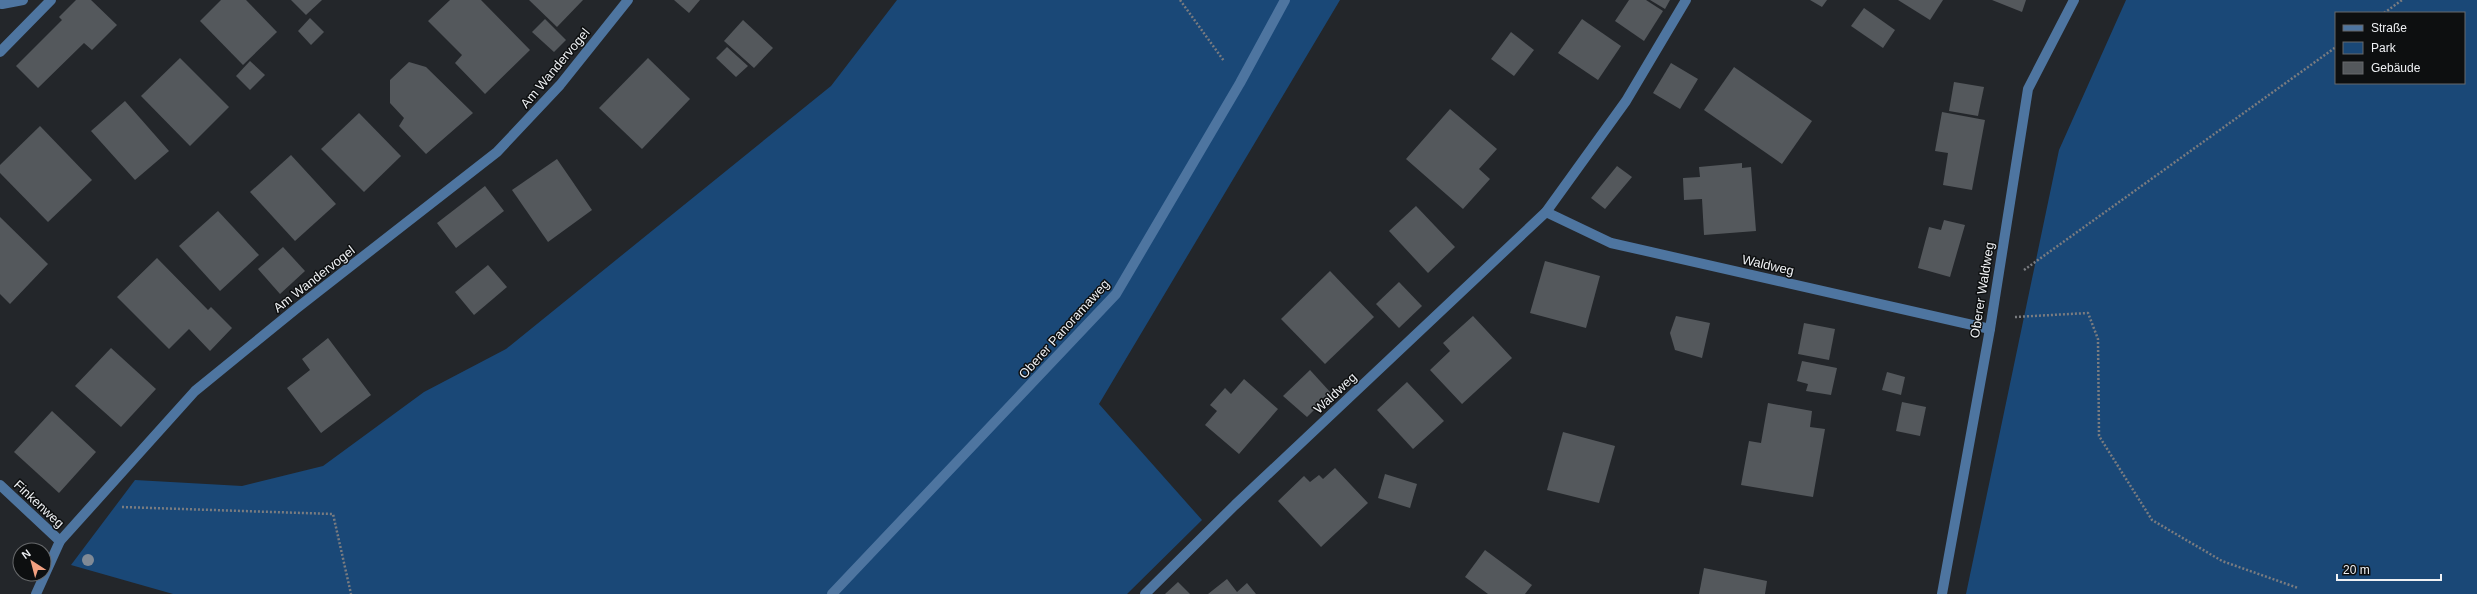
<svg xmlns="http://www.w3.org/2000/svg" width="2477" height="594" font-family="Helvetica,sans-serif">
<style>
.green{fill:#1a4877;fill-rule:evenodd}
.building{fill:#54585c}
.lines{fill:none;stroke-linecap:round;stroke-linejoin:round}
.path{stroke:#7a7c80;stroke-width:2.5;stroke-dasharray:2 2;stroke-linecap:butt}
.minor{stroke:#4e75a0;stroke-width:10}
.tree{fill:#808a96}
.labels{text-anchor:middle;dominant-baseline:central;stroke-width:3;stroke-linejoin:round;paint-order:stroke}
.street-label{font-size:13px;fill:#eff1f4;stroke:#0d0f10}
</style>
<rect width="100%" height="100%" fill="#23262a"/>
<!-- green -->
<g class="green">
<path d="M 897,0 L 1340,0 L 1099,404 L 1202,520 L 1127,594 L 173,594 L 71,565 L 135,480 L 242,486 L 323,466 L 424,392 L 506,349 L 831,86 Z"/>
<path d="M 2126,0 L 2477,0 L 2477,594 L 1966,594 L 2059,150 ZM 2336,13 L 2464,13 L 2464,83 L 2336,83 Z"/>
</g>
<!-- building -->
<g class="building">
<path d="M 76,0 L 91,0 L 117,25 L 92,50 L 84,43 L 38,88 L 16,66 L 62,20 L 59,17 Z"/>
<path d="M 221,0 L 246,0 L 277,32 L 243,65 L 200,21 Z"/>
<path d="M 291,0 L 322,0 L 306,15 Z"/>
<path d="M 450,0 L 481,0 L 530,50 L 485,94 L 455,63 L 462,55 L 428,21 Z"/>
<path d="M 529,0 L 583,0 L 557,27 Z"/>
<path d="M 674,0 L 700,0 L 689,13 Z"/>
<path d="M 1629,0 L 1646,0 L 1663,11 L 1644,41 L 1615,21 Z"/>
<path d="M 1650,0 L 1670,0 L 1665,9 Z"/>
<path d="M 1810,0 L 1827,0 L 1822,7 Z"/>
<path d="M 1898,0 L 1943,0 L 1930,20 Z"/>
<path d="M 1992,0 L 2026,0 L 2022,12 Z"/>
<path d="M 1864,8 L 1895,30 L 1883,48 L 1851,26 Z"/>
<path d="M 310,18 L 324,32 L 311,45 L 298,31 Z"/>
<path d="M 545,19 L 566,40 L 554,52 L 532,32 Z"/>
<path d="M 1582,19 L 1621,46 L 1598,80 L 1558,53 Z"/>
<path d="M 743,20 L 773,48 L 754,68 L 724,41 Z"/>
<path d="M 1511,32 L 1534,50 L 1514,76 L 1491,59 Z"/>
<path d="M 727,47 L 748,66 L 736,77 L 716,58 Z"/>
<path d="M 180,58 L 229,107 L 190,146 L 141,96 Z"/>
<path d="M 648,58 L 690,99 L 642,149 L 599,108 Z"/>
<path d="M 250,61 L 265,75 L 250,90 L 236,76 Z"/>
<path d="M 409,62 L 426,67 L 473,113 L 426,154 L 399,126 L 404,118 L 390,103 L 390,80 Z"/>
<path d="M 1671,63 L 1698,79 L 1680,109 L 1653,93 Z"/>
<path d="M 1734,67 L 1812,121 L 1782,164 L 1704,110 Z"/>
<path d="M 1954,82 L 1984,87 L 1978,116 L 1949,111 Z"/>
<path d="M 125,101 L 169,151 L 135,180 L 91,131 Z"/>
<path d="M 1450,109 L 1497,149 L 1479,169 L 1490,179 L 1463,209 L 1406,159 Z"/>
<path d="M 1942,112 L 1985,120 L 1972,190 L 1943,185 L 1948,153 L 1935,151 Z"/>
<path d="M 359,113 L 401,156 L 364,192 L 321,149 Z"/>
<path d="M 40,126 L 92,180 L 48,222 L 0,173 L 0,165 Z"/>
<path d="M 291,155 L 336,204 L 295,241 L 250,192 Z"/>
<path d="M 557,159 L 592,210 L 548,242 L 512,190 Z"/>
<path d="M 1742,163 L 1742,168 L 1751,167 L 1756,231 L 1704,235 L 1702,199 L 1684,200 L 1683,178 L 1700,177 L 1699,167 Z"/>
<path d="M 1617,166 L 1632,177 L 1605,209 L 1591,198 Z"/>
<path d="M 485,186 L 504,211 L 456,248 L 437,223 Z"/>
<path d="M 1416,206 L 1455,247 L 1428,273 L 1389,231 Z"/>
<path d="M 218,211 L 259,255 L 220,291 L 179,246 Z"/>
<path d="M 0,217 L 48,264 L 10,304 L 0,294 Z"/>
<path d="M 1944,220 L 1965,225 L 1950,277 L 1918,268 L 1929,227 L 1941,230 Z"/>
<path d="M 283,247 L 305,271 L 280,294 L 258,269 Z"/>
<path d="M 157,258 L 208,310 L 211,307 L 232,328 L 210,351 L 189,329 L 169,349 L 117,297 Z"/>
<path d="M 1545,261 L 1600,276 L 1586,328 L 1530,313 Z"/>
<path d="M 488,265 L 507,287 L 474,315 L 455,292 Z"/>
<path d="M 1330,271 L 1374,317 L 1325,364 L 1281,319 Z"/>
<path d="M 1399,282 L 1422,306 L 1399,328 L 1376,304 Z"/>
<path d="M 1473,316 L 1512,358 L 1462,404 L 1430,370 L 1450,351 L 1443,343 Z"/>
<path d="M 1676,316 L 1710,323 L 1702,358 L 1675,350 L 1670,333 Z"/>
<path d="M 1804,323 L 1835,329 L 1829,360 L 1798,354 Z"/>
<path d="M 328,338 L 371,395 L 321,433 L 287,388 L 310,370 L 302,359 Z"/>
<path d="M 111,348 L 156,389 L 121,427 L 75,386 Z"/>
<path d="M 1802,361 L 1837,368 L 1831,395 L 1806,391 L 1808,384 L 1797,381 Z"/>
<path d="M 1310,370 L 1331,393 L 1307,417 L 1283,396 Z"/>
<path d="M 1887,372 L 1905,377 L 1901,395 L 1882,390 Z"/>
<path d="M 1244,379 L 1278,409 L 1239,454 L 1205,425 L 1217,411 L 1210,405 L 1225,388 L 1231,394 Z"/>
<path d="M 1407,382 L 1444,421 L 1413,449 L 1377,410 Z"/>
<path d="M 1902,402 L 1926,407 L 1920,436 L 1896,431 Z"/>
<path d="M 1768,403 L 1812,411 L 1810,427 L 1825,429 L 1813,497 L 1741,485 L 1749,441 L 1761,443 Z"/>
<path d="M 52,411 L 96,452 L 59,493 L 14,452 Z"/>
<path d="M 1563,432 L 1615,446 L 1599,503 L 1547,490 Z"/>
<path d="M 1335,468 L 1368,503 L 1321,547 L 1278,501 L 1304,476 L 1310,482 L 1319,475 L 1323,479 Z"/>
<path d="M 1385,474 L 1417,484 L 1410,508 L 1378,498 Z"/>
<path d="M 1485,550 L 1532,585 L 1525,594 L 1488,594 L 1465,577 Z"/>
<path d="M 1704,568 L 1767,581 L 1765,594 L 1699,594 Z"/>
<path d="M 1227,579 L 1237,592 L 1247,583 L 1256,594 L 1208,594 Z"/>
<path d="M 1178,582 L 1190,594 L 1165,594 Z"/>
</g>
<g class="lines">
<!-- path -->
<g class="path">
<path d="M 1180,0 L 1224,61"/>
<path d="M 2384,13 L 2402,0"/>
<path d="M 2024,270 L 2336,47"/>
<path d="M 2015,317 L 2088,313 L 2098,339 L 2099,436 L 2152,520 L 2222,561 L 2298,588"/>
<path d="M 122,507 L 333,514 L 351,594"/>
</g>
<!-- minor -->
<g class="minor">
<path d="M 0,0 L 2,4 L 23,0"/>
<path d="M 0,52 L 51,0"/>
<path d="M 1546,212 L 1611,243 L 1990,329"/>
<path d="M 0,485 L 60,541"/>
<path d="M 36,594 L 60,541 L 195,391 L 297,308 L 497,152 L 560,85 L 628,0"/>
<path d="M 832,594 L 1116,294 L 1240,83 L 1285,0"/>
<path d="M 1145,594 L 1235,505 L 1546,212 L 1626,101 L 1686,0"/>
<path d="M 1942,594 L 1990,329 L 2028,89 L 2074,0"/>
</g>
</g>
<!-- trees -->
<circle class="tree" cx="88" cy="560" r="6"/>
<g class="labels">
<!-- street labels -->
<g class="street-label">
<text transform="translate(555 68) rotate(-50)">Am Wandervogel</text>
<text transform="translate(1768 265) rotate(13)">Waldweg</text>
<text transform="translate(314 279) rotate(-38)">Am Wandervogel</text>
<text transform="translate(1982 290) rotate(-81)">Oberer Waldweg</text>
<text transform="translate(1064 329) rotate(-48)">Oberer Panoramaweg</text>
<text transform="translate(1335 393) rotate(-43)">Waldweg</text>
<text transform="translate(39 504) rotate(43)">Finkenweg</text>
</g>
</g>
<!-- legend -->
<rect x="2335" y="12" width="130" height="72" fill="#0d0f10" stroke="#67696b"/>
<rect x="2343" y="25" width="20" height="6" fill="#4e75a0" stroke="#67696b"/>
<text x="2371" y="32" font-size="12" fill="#eff1f4">Straße</text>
<rect x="2343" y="42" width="20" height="12" fill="#1a4877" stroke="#67696b"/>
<text x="2371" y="52" font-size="12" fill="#eff1f4">Park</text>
<rect x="2343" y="62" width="20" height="12" fill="#54585c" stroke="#67696b"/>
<text x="2371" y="72" font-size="12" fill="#eff1f4">Gebäude</text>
<!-- north arrow -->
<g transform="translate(32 562) rotate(324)"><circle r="19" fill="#0d0f10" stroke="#67696b"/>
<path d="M0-3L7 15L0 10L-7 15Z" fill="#f2a080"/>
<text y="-6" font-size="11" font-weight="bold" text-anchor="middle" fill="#eff1f4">N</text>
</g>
<!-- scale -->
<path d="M2337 574v6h104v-6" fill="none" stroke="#eff1f4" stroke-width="2"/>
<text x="2343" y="574" font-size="12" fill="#eff1f4" stroke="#0d0f10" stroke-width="3" paint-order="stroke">20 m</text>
</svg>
